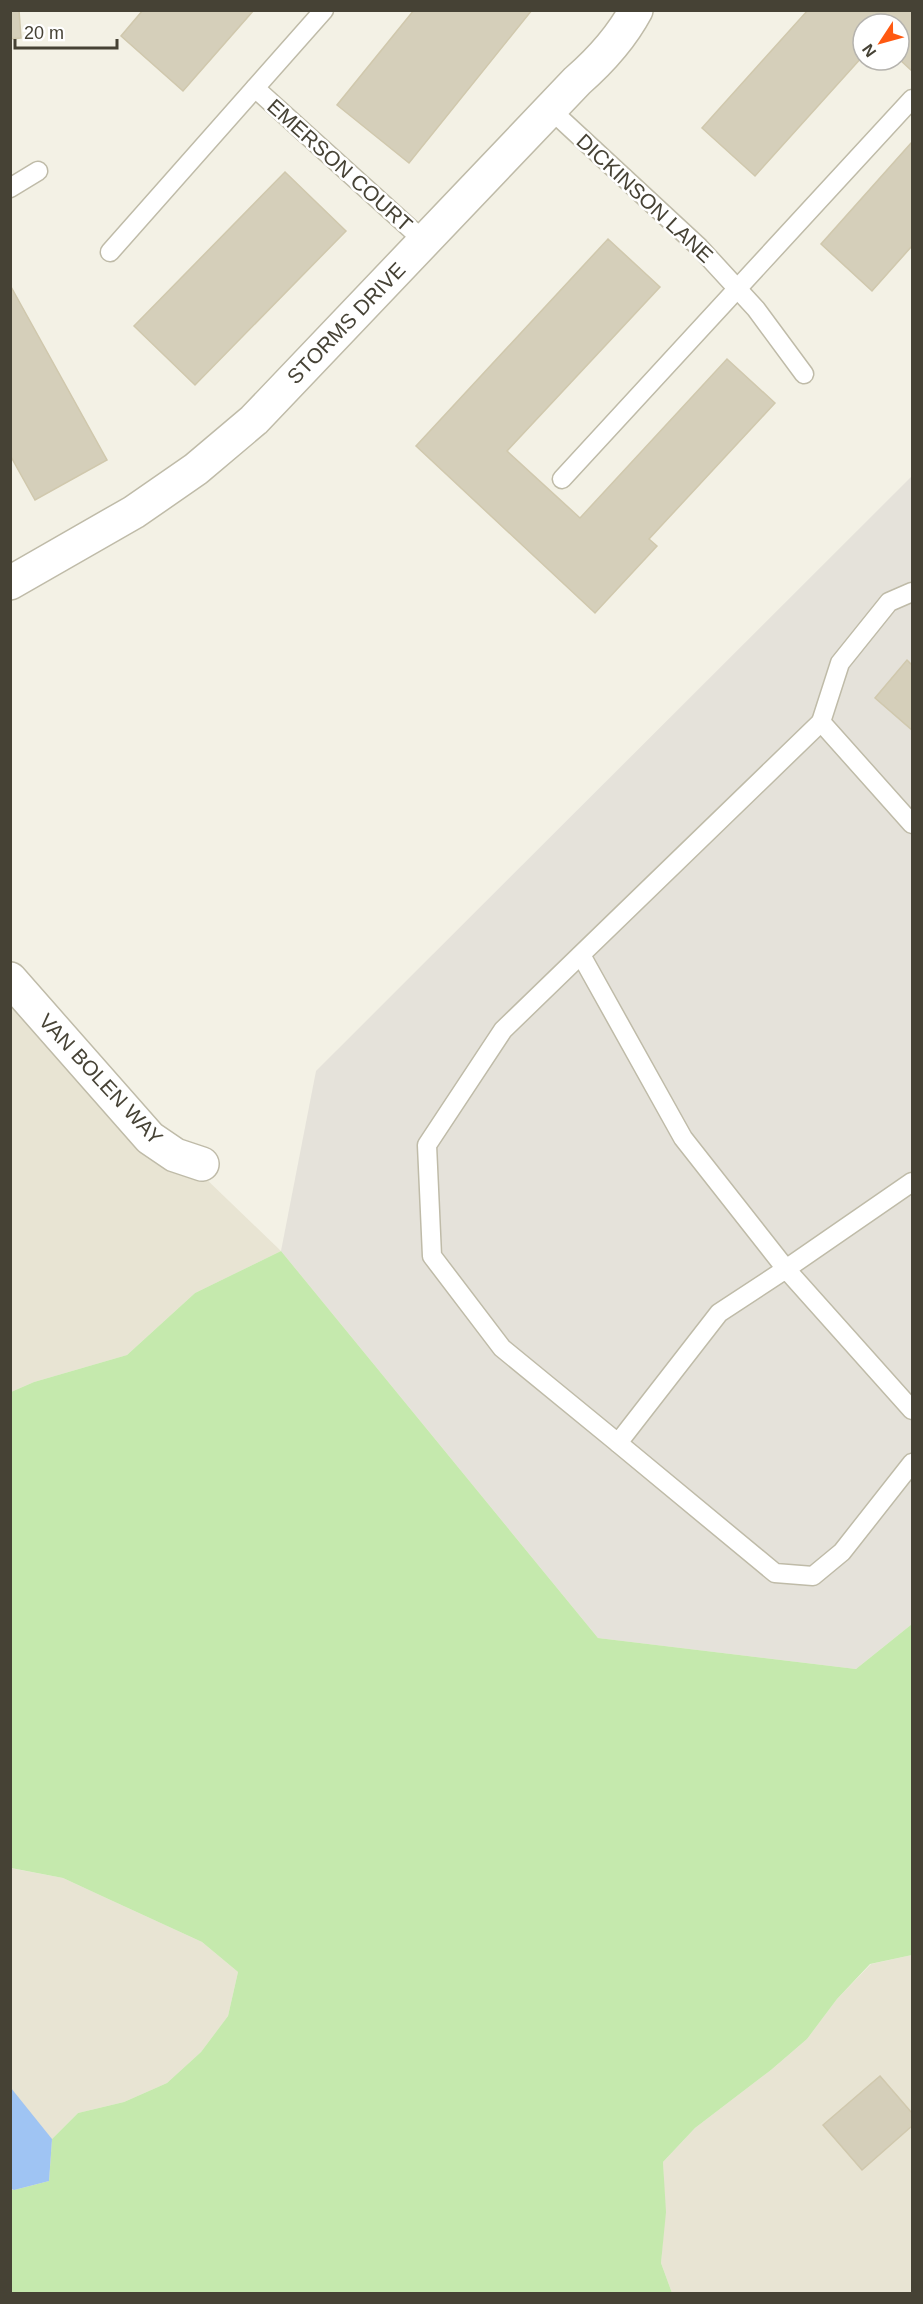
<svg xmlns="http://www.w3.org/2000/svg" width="923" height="2304" font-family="Helvetica,sans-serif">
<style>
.residential{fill:#e8e4d3}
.industrial{fill:#e5e2da}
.green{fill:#c5e9ad}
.water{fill:#9fc4f3}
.building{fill:#d5cfba;stroke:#d0c8ad;stroke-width:1.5}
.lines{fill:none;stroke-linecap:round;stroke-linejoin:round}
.lane-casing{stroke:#bfbba8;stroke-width:21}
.street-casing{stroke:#bfbba8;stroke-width:36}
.lane{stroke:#fff;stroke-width:18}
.street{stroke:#fff;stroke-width:33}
.labels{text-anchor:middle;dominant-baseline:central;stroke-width:5;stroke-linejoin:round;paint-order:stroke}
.street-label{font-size:21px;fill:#464235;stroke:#fff}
</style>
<rect width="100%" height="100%" fill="#f3f1e5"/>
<!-- residential -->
<g class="residential">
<path d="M 10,990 L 281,1251 L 195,1293 L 127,1355 L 34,1382 L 11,1392 Z"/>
<path d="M 10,1868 L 63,1878 L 104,1897 L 202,1942 L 238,1972 L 228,2016 L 201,2052 L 167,2083 L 124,2102 L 78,2113 L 52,2139 L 49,2181 L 14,2190 L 10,2189 Z"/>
<path d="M 912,1955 L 912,2293 L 672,2293 L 661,2263 L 665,2212 L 663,2162 L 695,2128 L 771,2070 L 807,2039 L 837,1999 L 871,1964 Z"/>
</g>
<!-- industrial -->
<path class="industrial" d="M 912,476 L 912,1624 L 856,1669 L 598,1638 L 281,1251 L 316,1071 Z"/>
<!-- green -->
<path class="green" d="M 281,1251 L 598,1638 L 856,1669 L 912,1624 L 912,1955 L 870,1964 L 837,1999 L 807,2039 L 771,2070 L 695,2128 L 663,2162 L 666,2212 L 661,2263 L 672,2293 L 11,2293 L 10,2189 L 14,2190 L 49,2181 L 52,2139 L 78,2113 L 124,2102 L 167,2083 L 201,2052 L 228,2016 L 238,1972 L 202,1942 L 104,1897 L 63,1878 L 11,1868 L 11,1392 L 34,1382 L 127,1355 L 195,1293 Z"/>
<!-- water -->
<path class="water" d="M 11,2088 L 52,2139 L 49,2181 L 14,2190 L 10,2188 Z"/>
<!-- building -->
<g class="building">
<path d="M 10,10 L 19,10 L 21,38 L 10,39 Z"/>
<path d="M 143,10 L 254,10 L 183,91 L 121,36 Z"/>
<path d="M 414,10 L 532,10 L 409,163 L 337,105 Z"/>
<path d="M 808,10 L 912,10 L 912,71 L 899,59 L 899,24 L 863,24 L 863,56 L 755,176 L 702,128 Z"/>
<path d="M 912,142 L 912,246 L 872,291 L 821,244 Z"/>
<path d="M 285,172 L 346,231 L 195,385 L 134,326 Z"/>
<path d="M 608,239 L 660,287 L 507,451 L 580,518 L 727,359 L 775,403 L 649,539 L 657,546 L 595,613 L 416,446 Z"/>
<path d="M 10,285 L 107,460 L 35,500 L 10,455 Z"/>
<path d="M 907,660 L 912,665 L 912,730 L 875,698 Z"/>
<path d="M 880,2076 L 912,2113 L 912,2126 L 862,2170 L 823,2125 Z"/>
</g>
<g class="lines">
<!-- lane casing -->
<g class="lane-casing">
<g id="lane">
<path d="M 255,88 L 424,241"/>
<path d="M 550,109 L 699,247 L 756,309 L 804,374"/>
<path d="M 10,188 L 38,171"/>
<path d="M 110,252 L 324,10"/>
<path d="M 562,479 L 912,99"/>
<path d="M 912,592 L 889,602 L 840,663 L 821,722 L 912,824"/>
<path d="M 821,722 L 503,1030 L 427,1145 L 432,1256 L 502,1348 L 618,1443 L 719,1313 L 786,1269 L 912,1410"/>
<path d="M 581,955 L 683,1138 L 786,1269 L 912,1182"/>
<path d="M 618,1443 L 775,1573 L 813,1576 L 842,1552 L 912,1463"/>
</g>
</g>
<!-- street casing -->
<g class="street-casing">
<g id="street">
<path d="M 10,583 L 134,512 L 196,469 L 254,420 L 577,81 C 601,60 621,38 636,10"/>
<path d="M 10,979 L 150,1138 L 175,1155 L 202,1164"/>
</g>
</g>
<!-- lane -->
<use href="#lane" class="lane"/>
<!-- street -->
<use href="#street" class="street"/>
</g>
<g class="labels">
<!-- street labels -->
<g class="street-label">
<text transform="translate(340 165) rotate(42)">EMERSON COURT</text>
<text transform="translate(645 198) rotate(43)">DICKINSON LANE</text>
<text transform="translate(346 323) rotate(-46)">STORMS DRIVE</text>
<text transform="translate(101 1079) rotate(47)">VAN BOLEN WAY</text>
</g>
</g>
<!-- border -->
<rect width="923" height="2304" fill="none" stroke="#464235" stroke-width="24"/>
<!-- north arrow -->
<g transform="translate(881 42) rotate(234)"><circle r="28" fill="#ffffff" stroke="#b5b3ae" stroke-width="1.5"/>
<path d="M0-4.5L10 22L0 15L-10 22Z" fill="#ff5911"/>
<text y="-9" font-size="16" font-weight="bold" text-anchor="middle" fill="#464235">N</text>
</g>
<!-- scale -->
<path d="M15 39v9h102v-9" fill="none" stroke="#464235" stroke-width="3"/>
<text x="24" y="39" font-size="18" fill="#464235" stroke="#ffffff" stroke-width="4.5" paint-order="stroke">20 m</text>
</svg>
